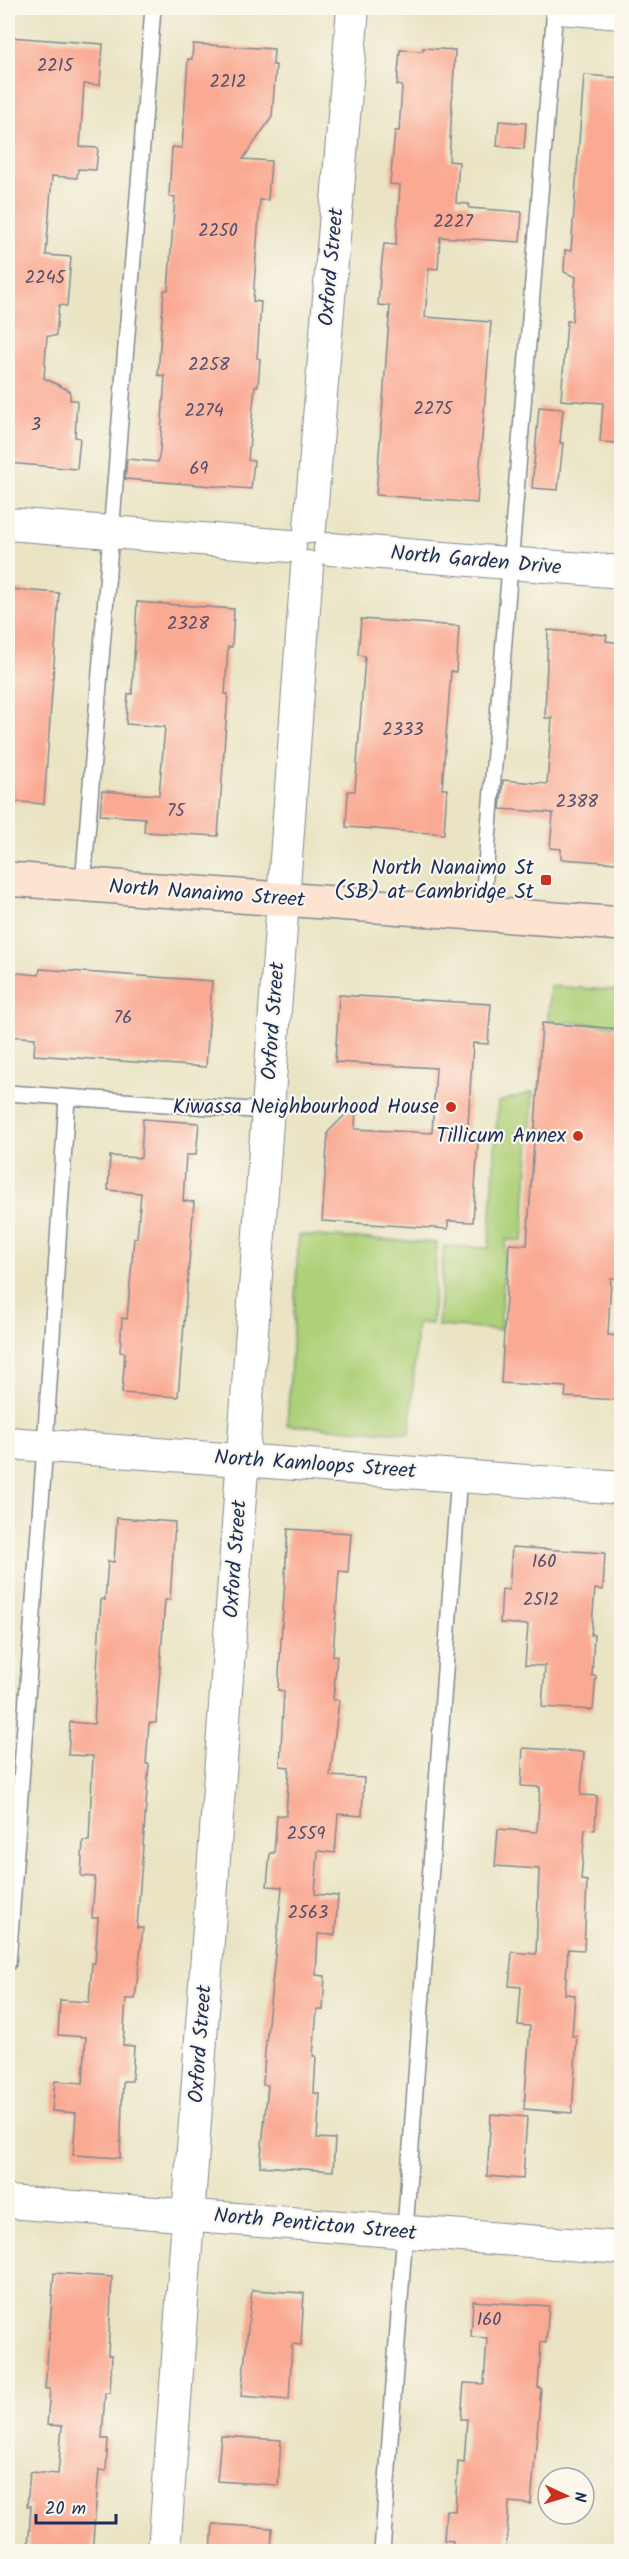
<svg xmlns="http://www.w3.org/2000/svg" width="629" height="2559" font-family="Kalam,sans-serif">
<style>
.green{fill:#aed078;stroke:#64806b;stroke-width:1.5}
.building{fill:#faa992}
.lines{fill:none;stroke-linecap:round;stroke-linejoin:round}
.lane-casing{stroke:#828a91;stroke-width:18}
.street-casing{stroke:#828a91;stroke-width:34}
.secondary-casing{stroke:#828a91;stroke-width:36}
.lane{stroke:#fff;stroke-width:15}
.street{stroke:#fff;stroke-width:32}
.secondary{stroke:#fde4d0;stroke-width:33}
.poi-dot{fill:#c8321e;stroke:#fbf7ec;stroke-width:2}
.labels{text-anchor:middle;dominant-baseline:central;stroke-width:4.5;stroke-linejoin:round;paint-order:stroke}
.number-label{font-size:18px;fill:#534e6b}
.street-label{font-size:21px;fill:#1b2f5e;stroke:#fbf7ec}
.poi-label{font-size:21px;fill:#1b2f5e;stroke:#fbf7ec;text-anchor:end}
</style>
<rect width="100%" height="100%" fill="#fbf7ec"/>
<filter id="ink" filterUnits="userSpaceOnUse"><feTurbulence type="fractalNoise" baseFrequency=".0167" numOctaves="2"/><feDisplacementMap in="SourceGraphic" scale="12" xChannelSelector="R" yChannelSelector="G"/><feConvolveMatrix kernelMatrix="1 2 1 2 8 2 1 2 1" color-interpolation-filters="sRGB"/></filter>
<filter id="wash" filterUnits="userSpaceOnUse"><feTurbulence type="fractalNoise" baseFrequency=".008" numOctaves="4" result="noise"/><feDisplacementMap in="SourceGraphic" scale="24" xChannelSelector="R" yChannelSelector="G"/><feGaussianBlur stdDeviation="1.35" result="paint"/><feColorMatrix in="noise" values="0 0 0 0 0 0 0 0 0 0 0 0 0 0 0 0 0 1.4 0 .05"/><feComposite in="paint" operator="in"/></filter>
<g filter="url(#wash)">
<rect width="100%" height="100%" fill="#eae4c4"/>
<!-- green -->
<g class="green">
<path d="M 550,986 L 621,991 L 621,1026 L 548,1021 Z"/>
<path d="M 533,1092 L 523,1241 L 506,1240 L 500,1330 L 438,1326 L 444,1246 L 489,1248 L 498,1102 Z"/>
<path d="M 299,1235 L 437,1243 L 432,1324 L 417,1323 L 410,1433 L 287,1425 Z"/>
</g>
<g id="blocks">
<!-- building -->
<g class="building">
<path d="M 9,37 L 103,44 L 100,85 L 84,84 L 80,147 L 98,148 L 96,170 L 78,169 L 77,178 L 52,176 L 46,255 L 71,257 L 67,306 L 59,305 L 56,336 L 47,336 L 44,378 L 70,391 L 70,400 L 77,400 L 75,437 L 80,438 L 77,469 L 8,463 Z"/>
<path d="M 193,44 L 274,49 L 273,65 L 276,65 L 272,117 L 243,159 L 271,161 L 268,200 L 260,200 L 253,301 L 261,302 L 257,358 L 260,359 L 258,386 L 255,386 L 248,460 L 254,461 L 251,489 L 125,479 L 127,459 L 158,462 L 160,450 L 165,376 L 158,375 L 164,290 L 168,290 L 175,197 L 169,196 L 172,147 L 182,148 L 188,59 L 192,59 Z"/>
<path d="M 423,48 L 455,50 L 449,161 L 459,162 L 456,203 L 469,204 L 469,208 L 522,212 L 520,242 L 440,237 L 438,269 L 429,268 L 425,317 L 491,322 L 477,503 L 376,495 L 390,306 L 378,305 L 380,277 L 384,244 L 396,245 L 400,185 L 390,184 L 395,131 L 399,131 L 402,86 L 397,85 L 400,50 L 423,51 Z"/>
<path d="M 584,75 L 621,78 L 621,443 L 600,442 L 603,403 L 561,400 L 567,321 L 572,321 L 576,277 L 564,272 L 565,250 L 571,251 Z"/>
<path d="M 499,121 L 526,123 L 524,149 L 497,146 Z"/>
<path d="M 539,407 L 563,409 L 560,443 L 563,443 L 558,490 L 532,488 Z"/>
<path d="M 8,589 L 59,593 L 44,804 L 8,801 Z"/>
<path d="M 137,602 L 234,609 L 232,647 L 228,647 L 225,694 L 228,694 L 218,836 L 144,832 L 145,818 L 100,815 L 102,791 L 159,795 L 165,727 L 126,724 L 128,694 L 132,694 Z"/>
<path d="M 361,619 L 459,626 L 456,672 L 451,671 L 442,789 L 447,789 L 444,834 L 346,827 L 348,791 L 355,791 L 365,656 L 358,655 Z"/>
<path d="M 548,630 L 607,635 L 606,641 L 621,643 L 621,804 L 617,863 L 561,859 L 561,849 L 550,848 L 553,813 L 500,809 L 503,780 L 547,784 L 552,718 L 545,718 Z"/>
<path d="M 40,969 L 212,981 L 206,1067 L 34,1055 L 35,1038 L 8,1036 L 8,972 L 39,975 Z"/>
<path d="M 339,995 L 491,1004 L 488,1044 L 473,1043 L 467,1141 L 478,1141 L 473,1222 L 448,1221 L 448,1229 L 322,1221 L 328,1132 L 356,1104 L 355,1129 L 432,1133 L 436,1068 L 335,1062 Z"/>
<path d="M 542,1023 L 621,1029 L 621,1278 L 611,1278 L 608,1335 L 621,1336 L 619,1400 L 565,1397 L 566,1387 L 501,1383 L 509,1244 L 527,1245 Z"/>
<path d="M 143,1119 L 199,1123 L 196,1155 L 186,1155 L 183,1201 L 194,1202 L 178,1397 L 122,1393 L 125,1353 L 120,1352 L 122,1318 L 127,1319 L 134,1238 L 137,1238 L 141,1193 L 108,1190 L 110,1156 L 141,1158 Z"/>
<path d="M 117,1518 L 175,1522 L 170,1600 L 165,1600 L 156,1723 L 149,1723 L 146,1764 L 149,1764 L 137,1928 L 143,1928 L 135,1999 L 126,1999 L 123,2045 L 134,2046 L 132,2081 L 123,2081 L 120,2158 L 73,2155 L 76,2113 L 52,2111 L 55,2081 L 83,2083 L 86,2037 L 58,2035 L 60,2000 L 89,2002 L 92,1963 L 95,1963 L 98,1918 L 92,1918 L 95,1877 L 81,1876 L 83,1841 L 89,1841 L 93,1756 L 68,1755 L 70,1722 L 94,1724 L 101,1599 L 105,1600 L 108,1561 L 114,1562 Z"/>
<path d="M 288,1529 L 351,1533 L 348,1572 L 339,1571 L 333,1655 L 337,1656 L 333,1700 L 339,1700 L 330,1776 L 364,1778 L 362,1816 L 338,1814 L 335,1853 L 318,1851 L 315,1894 L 338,1896 L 335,1935 L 318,1934 L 316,1975 L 325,1976 L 323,2010 L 317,2010 L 313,2056 L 316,2056 L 314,2093 L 320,2094 L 317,2138 L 335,2139 L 333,2171 L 260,2166 L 268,2085 L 263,2085 L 265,2052 L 282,1887 L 267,1886 L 270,1853 L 274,1853 L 277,1815 L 286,1816 L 289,1767 L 280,1766 L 284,1691 L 278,1690 Z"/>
<path d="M 512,1547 L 605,1553 L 603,1590 L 595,1589 L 591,1635 L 594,1635 L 592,1676 L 596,1676 L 593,1710 L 542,1707 L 545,1666 L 525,1665 L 528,1625 L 500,1623 L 502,1589 L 509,1590 Z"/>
<path d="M 523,1748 L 584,1752 L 581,1795 L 597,1796 L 595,1830 L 585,1829 L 581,1880 L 587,1881 L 584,1950 L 568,1949 L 565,1994 L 575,1995 L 572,2036 L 577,2036 L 572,2113 L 524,2109 L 530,2026 L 518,2025 L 521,1987 L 509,1986 L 512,1952 L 536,1954 L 539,1869 L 495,1866 L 498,1829 L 537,1832 L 540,1787 L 521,1786 Z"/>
<path d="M 491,2114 L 527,2117 L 523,2179 L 487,2176 Z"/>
<path d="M 54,2273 L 112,2277 L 108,2355 L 112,2355 L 110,2393 L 105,2393 L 102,2439 L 108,2439 L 106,2471 L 99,2470 L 92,2552 L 28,2548 L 31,2506 L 27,2506 L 30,2472 L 58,2474 L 62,2426 L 47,2425 L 50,2389 L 45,2389 Z"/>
<path d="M 252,2290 L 304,2293 L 301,2345 L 292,2344 L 289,2400 L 241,2396 Z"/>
<path d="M 473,2301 L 549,2306 L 546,2343 L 541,2342 L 538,2388 L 541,2388 L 531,2504 L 509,2502 L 506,2552 L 452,2552 L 453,2541 L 444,2540 L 446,2510 L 455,2511 L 458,2462 L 464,2463 L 467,2419 L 461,2419 L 464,2383 L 484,2384 L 487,2338 L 471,2337 Z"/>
<path d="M 221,2436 L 281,2440 L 278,2485 L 217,2481 Z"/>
<path d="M 213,2524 L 272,2528 L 271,2552 L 211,2552 Z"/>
</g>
</g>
</g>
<g filter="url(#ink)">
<use href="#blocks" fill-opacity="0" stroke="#828a91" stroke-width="1.5"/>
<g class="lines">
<!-- lane casing -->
<g class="lane-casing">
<g id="lane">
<path d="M 83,885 L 153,8"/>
<path d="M 482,914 L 555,8"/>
<path d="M 8,1093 L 268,1111"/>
<path d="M 8,1963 L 45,1446 L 67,1098"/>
<path d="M 382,2552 L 459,1475"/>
</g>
</g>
<!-- street casing -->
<g class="street-casing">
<g id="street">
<path d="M 560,8 L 622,13"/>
<path d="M 8,524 L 290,546"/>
<path d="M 310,527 L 353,8"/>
<path d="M 330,549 L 622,572"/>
<path d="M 8,1443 L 622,1488"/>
<path d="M 8,2202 L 622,2248"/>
<path d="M 164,2552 L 307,567"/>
</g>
</g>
<!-- secondary casing -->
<g class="secondary-casing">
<path id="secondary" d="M 8,879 L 622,924"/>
</g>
<!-- lane -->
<use href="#lane" class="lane"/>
<!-- street -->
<use href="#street" class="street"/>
<!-- secondary -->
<use href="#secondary" class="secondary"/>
</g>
</g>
<!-- markers -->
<g class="poi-dot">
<rect x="540" y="874" width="12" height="12" rx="3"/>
<circle cx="451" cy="1107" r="6"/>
<circle cx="578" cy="1136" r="6"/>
</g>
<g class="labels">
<!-- number labels -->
<g class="number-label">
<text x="55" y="66">2215</text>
<text x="228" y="82">2212</text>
<text x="453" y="222">2227</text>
<text x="218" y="231">2250</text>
<text x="45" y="278">2245</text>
<text x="209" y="365">2258</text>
<text x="433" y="409">2275</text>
<text x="204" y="411">2274</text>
<text x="36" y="425">3</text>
<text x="199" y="469">69</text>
<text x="188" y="624">2328</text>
<text x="403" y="730">2333</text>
<text x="577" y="802">2388</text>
<text x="176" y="811">75</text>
<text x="123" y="1018">76</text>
<text x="544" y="1562">160</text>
<text x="541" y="1600">2512</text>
<text x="306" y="1834">2559</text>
<text x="308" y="1913">2563</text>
<text x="489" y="2320">160</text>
</g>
<!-- street labels -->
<g class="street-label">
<text transform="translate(332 267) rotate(-85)">Oxford Street</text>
<text transform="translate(476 561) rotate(5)">North Garden Drive</text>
<text transform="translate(207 894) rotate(4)">North Nanaimo Street</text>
<text transform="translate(274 1021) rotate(-86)">Oxford Street</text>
<text transform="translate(315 1465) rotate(4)">North Kamloops Street</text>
<text transform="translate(236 1559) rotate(-86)">Oxford Street</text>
<text transform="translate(201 2044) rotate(-86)">Oxford Street</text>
<text transform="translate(315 2225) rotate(5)">North Penticton Street</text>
</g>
<!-- poi labels -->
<g class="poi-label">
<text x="534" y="868">North Nanaimo St<tspan x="534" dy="24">(SB) at Cambridge St</tspan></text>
<text x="439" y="1107">Kiwassa Neighbourhood House</text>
<text x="566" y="1136">Tillicum Annex</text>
</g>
</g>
<!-- margin -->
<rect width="629" height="2559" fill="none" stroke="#fbf7ec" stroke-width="30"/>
<!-- north arrow -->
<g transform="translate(566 2496) rotate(94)"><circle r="28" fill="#fbf7ec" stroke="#a1a7b3" stroke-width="1.5"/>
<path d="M0-4.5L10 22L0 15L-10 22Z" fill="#c8321e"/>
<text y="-9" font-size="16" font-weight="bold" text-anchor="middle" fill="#1b2f5e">N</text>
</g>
<!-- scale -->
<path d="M36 2514v9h80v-9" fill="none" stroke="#1b2f5e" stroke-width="3"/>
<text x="45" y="2514" font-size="18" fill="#1b2f5e" stroke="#fbf7ec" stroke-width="4.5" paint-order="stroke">20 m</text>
</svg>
